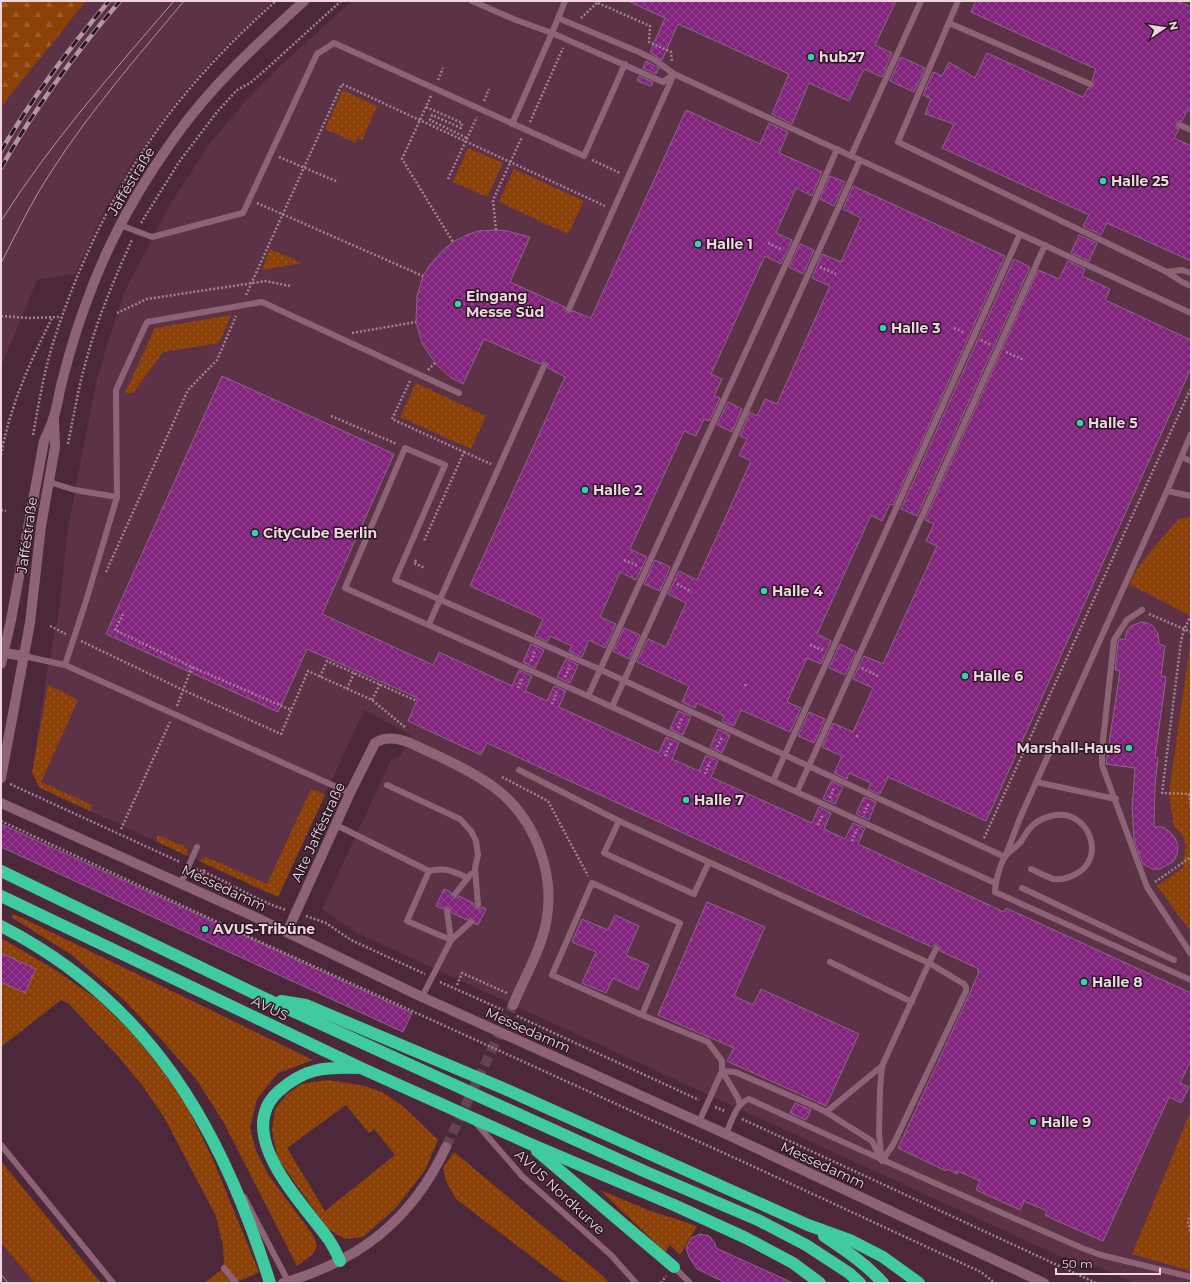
<svg xmlns="http://www.w3.org/2000/svg" width="1192" height="1284" font-family="Montserrat,sans-serif">
<style>
.built{fill:#5d3247}
.green{fill:url(#green-dots);fill-rule:evenodd}
.forest{fill:url(#forest-firs)}
.building{fill:url(#building-cross-hatch);stroke:#8a6887}
.lines{fill:none;stroke-linecap:round;stroke-linejoin:round}
.secondary-tunnel{stroke:#654254;stroke-width:10;stroke-dasharray:10 5;stroke-linecap:butt}
.path{stroke:#a28392;stroke-width:2.5;stroke-dasharray:2 2;stroke-linecap:butt}
.service{stroke:#8e6377;stroke-width:6}
.secondary{stroke:#8e6377;stroke-width:10}
.motorway{stroke:#3fcaa2;stroke-width:12}
.tram{stroke:#b395a3;stroke-width:1}
.rail-casing{stroke:#b395a3;stroke-width:4.5}
.rail{stroke:#291720;stroke-width:3;stroke-dasharray:9;stroke-linecap:butt}
.poi-dot{fill:#32d4a9;stroke:#291720;stroke-width:1.5}
.labels{text-anchor:middle;dominant-baseline:central;stroke-width:3;stroke-linejoin:round;paint-order:stroke}
.poi-label{font-size:14px;font-weight:bold;fill:#eed5e0;stroke:#291720;text-anchor:start}
.street-label{font-size:14px;fill:#eed5e0;stroke:#291720}
</style>
<defs>
<pattern id="green-dots" width="8" height="8" patternUnits="userSpaceOnUse"><rect width="8" height="8" fill="#8c4108"/><path d="M2 2h.1M6 6h.1" fill="none" stroke="#9c5c2c" stroke-width="1.8" stroke-linecap="round"/></pattern>
<pattern id="forest-firs" width="22" height="20" patternUnits="userSpaceOnUse"><rect width="22" height="20" fill="#8c4108"/><path d="M5 1l3.5 6h-7zM16 11l3.5 6h-7z" fill="#9c5c2c"/></pattern>
<pattern id="building-cross-hatch" width="8" height="8" patternUnits="userSpaceOnUse"><rect width="8" height="8" fill="#82247e"/><path d="M0 0l8 8M0 8l8-8" fill="none" stroke="#944390"/></pattern>
</defs>
<rect width="100%" height="100%" fill="#4d283b"/>
<!-- built -->
<g class="built">
<path d="M 86,1 L 273,1 L 216,55 L 173,105 L 133,161 L 104,211 L 75,274 L 37,280 L 1,367 L 1,107 Z"/>
<path d="M 352,1 L 1191,1 L 1191,1283 L 1134,1283 L 1095,1265 L 1092,1271 L 357,933 L 322,909 L 391,760 L 401,756 L 411,735 L 364,710 L 278,897 L 40,788 L 32,773 L 47,672 L 60,606 L 67,535 L 75,490 L 96,383 L 109,339 L 125,291 L 171,203 L 211,142 L 244,103 L 279,67 Z"/>
<path d="M 1,1243 L 35,1283 L 1,1283 Z"/>
</g>
<!-- green -->
<g class="green">
<path d="M 343,90 L 377,106 L 362,140 L 358,138 L 356,143 L 325,129 Z"/>
<path d="M 468,148 L 503,163 L 487,197 L 453,182 Z"/>
<path d="M 514,169 L 584,201 L 568,234 L 499,202 Z"/>
<path d="M 270,249 L 301,263 L 262,270 Z"/>
<path d="M 231,315 L 219,343 L 163,352 L 133,393 L 125,393 L 155,328 Z"/>
<path d="M 416,383 L 486,416 L 471,449 L 400,417 Z"/>
<path d="M 1191,517 L 1191,616 L 1129,584 L 1139,566 L 1154,547 L 1179,519 Z"/>
<path d="M 1191,638 L 1191,932 L 1157,886 L 1184,867 C 1182,859 1184,859 1185,852 C 1187,841 1182,832 1174,827 L 1169,794 Z"/>
<path d="M 48,685 L 78,700 L 41,782 L 92,805 L 90,811 L 40,788 L 32,773 Z"/>
<path d="M 311,789 L 325,795 L 278,897 L 199,861 L 201,859 L 206,857 L 267,884 Z"/>
<path d="M 158,835 L 185,847 L 188,853 L 187,856 L 156,841 Z"/>
<path d="M 14,914 L 313,1060 L 278,1073 L 257,1099 L 250,1128 L 256,1151 L 269,1176 L 313,1235 L 317,1246 L 313,1254 L 297,1266 L 224,1123 L 196,1079 L 160,1038 L 124,1000 L 72,955 L 11,917 Z"/>
<path d="M 1,938 L 57,971 L 98,1000 L 132,1033 L 160,1067 L 188,1108 L 214,1162 L 259,1272 L 235,1283 L 204,1283 L 224,1268 L 223,1246 L 216,1216 L 164,1117 L 142,1085 L 117,1055 L 68,1003 L 61,1000 L 1,1047 Z"/>
<path d="M 327,1080 C 345,1083 365,1084 381,1092 C 403,1103 420,1123 438,1140 L 425,1170 L 396,1208 L 363,1237 L 345,1239 L 328,1229 L 278,1159 L 272,1131 L 275,1109 L 287,1094 L 301,1084 ZM 346,1105 L 369,1133 L 374,1129 L 395,1155 L 325,1211 L 287,1148 Z"/>
<path d="M 1191,1110 L 1191,1271 L 1132,1254 C 1152,1206 1172,1158 1191,1110 Z"/>
<path d="M 454,1152 L 603,1276 L 609,1283 L 566,1283 L 456,1199 L 446,1181 L 443,1168 Z"/>
<path d="M 1,1161 L 101,1283 L 35,1283 L 1,1243 Z"/>
<path d="M 600,1190 L 648,1210 L 697,1226 L 680,1255 L 670,1245 L 665,1252 Z"/>
</g>
<!-- forest -->
<path class="forest" d="M 1,1 L 86,1 L 1,107 Z"/>
<!-- building -->
<g class="building">
<path d="M 628,1 L 896,1 L 875,45 L 892,53 L 882,77 L 864,69 L 849,101 L 809,83 L 792,124 L 772,114 L 789,74 L 678,24 L 662,60 L 650,52 L 665,18 Z"/>
<path d="M 976,1 L 1177,1 L 1191,7 L 1191,112 L 1187,110 L 1182,121 L 1179,121 L 1176,123 L 1176,127 L 1179,129 L 1174,138 L 1191,146 L 1191,261 L 1107,223 L 1101,235 L 1083,226 L 1089,215 L 942,148 L 954,124 L 925,114 L 931,99 L 923,95 L 933,72 L 942,76 L 949,62 L 975,78 L 987,53 L 1083,97 L 1088,88 L 1091,88 L 1094,85 L 1094,82 L 1092,80 L 1096,69 L 971,12 Z"/>
<path d="M 901,57 L 925,68 L 914,92 L 890,81 Z"/>
<path d="M 646,61 L 659,68 L 656,74 L 643,68 Z"/>
<path d="M 639,76 L 653,82 L 651,86 L 637,81 Z"/>
<path d="M 686,110 L 760,144 L 769,123 L 788,132 L 779,153 L 822,172 L 812,196 L 796,188 L 776,233 L 792,240 L 781,264 L 765,256 L 711,374 L 722,379 L 714,396 L 720,398 L 709,421 L 704,419 L 696,436 L 684,431 L 630,549 L 647,557 L 636,580 L 620,572 L 600,617 L 616,624 L 605,648 L 589,640 L 582,657 L 569,651 L 572,646 L 550,636 L 547,642 L 535,636 L 543,619 L 470,586 L 565,377 L 548,368 L 548,365 L 546,362 L 543,362 L 540,364 L 484,339 L 463,384 L 450,377 L 435,363 L 422,343 L 416,322 L 417,296 L 423,276 L 429,266 L 444,249 L 453,242 L 469,234 L 479,231 L 496,230 L 507,231 L 530,237 L 510,282 L 565,307 L 565,311 L 568,313 L 573,311 L 591,318 Z"/>
<path d="M 830,176 L 845,182 L 834,206 L 820,199 Z"/>
<path d="M 853,186 L 1005,256 L 893,505 L 890,504 L 882,521 L 871,515 L 817,634 L 831,641 L 821,664 L 807,658 L 787,702 L 801,708 L 790,732 L 741,710 L 734,726 L 722,721 L 724,716 L 697,703 L 695,708 L 682,702 L 689,686 L 637,662 L 648,639 L 666,647 L 686,603 L 668,594 L 679,571 L 697,580 L 751,461 L 739,455 L 747,439 L 740,436 L 750,412 L 757,416 L 765,399 L 777,404 L 830,286 L 812,278 L 822,254 L 841,262 L 861,218 L 843,209 Z"/>
<path d="M 1079,235 L 1097,243 L 1089,261 L 1071,253 Z"/>
<path d="M 800,244 L 814,250 L 803,274 L 789,267 Z"/>
<path d="M 1014,259 L 1030,267 L 917,516 L 901,509 Z"/>
<path d="M 1068,261 L 1085,269 L 1082,276 L 1110,289 L 1105,300 L 1191,340 L 1191,368 L 986,821 L 888,777 L 880,794 L 868,789 L 871,783 L 849,773 L 847,779 L 834,773 L 842,756 L 822,747 L 833,723 L 853,732 L 873,688 L 853,679 L 864,656 L 883,664 L 937,546 L 926,541 L 934,524 L 925,520 L 1038,270 L 1059,279 Z"/>
<path d="M 222,376 L 394,454 L 322,614 L 433,665 L 439,652 L 512,686 L 519,670 L 532,676 L 525,691 L 547,701 L 554,686 L 566,691 L 559,707 L 659,753 L 666,737 L 679,743 L 672,759 L 699,771 L 706,755 L 718,761 L 711,777 L 812,823 L 819,807 L 831,813 L 824,829 L 845,839 L 853,823 L 865,828 L 858,844 L 1004,912 L 1006,908 L 1191,993 L 1191,1060 L 1180,1083 L 1189,1087 L 1181,1103 L 1169,1097 L 1103,1241 L 1055,1220 L 1045,1215 L 1047,1211 L 1024,1201 L 1020,1210 L 976,1190 L 980,1181 L 958,1171 L 957,1174 L 947,1169 L 946,1171 L 898,1148 L 970,993 L 979,972 L 977,971 L 979,969 L 940,951 L 940,947 L 938,945 L 934,945 L 932,947 L 487,743 L 481,755 L 408,721 L 418,698 L 307,649 L 278,712 L 106,634 Z"/>
<path d="M 728,402 L 742,409 L 732,432 L 717,425 Z"/>
<path d="M 655,560 L 670,567 L 660,591 L 644,584 Z"/>
<path d="M 1141,622 L 1147,623 L 1153,626 L 1158,634 L 1159,644 L 1165,646 L 1161,676 L 1166,677 L 1155,757 L 1158,758 L 1155,786 L 1154,827 L 1163,827 L 1170,832 L 1175,838 L 1178,846 L 1177,855 L 1173,862 L 1160,869 L 1152,869 L 1143,864 L 1134,840 L 1132,807 L 1135,768 L 1106,764 L 1120,671 L 1115,670 L 1118,642 L 1120,639 L 1125,640 L 1127,630 L 1131,626 Z"/>
<path d="M 624,628 L 640,635 L 629,659 L 613,651 Z"/>
<path d="M 531,644 L 544,650 L 535,668 L 523,662 Z"/>
<path d="M 840,644 L 856,652 L 845,675 L 829,668 Z"/>
<path d="M 566,659 L 578,665 L 570,683 L 557,677 Z"/>
<path d="M 678,711 L 691,716 L 683,735 L 670,729 Z"/>
<path d="M 809,712 L 825,719 L 814,743 L 798,736 Z"/>
<path d="M 718,729 L 730,735 L 722,753 L 710,747 Z"/>
<path d="M 831,781 L 843,787 L 835,804 L 823,799 Z"/>
<path d="M 864,797 L 876,802 L 869,820 L 856,814 Z"/>
<path d="M 1,824 L 412,1013 L 403,1032 L 1,847 Z"/>
<path d="M 444,889 L 451,892 L 451,895 L 453,898 L 456,898 L 459,896 L 473,903 L 474,907 L 476,909 L 480,909 L 482,907 L 486,909 L 478,925 L 475,924 L 475,921 L 473,918 L 470,918 L 467,920 L 452,913 L 449,907 L 446,907 L 443,909 L 436,906 Z"/>
<path d="M 707,902 L 765,927 L 734,996 L 753,1005 L 761,989 L 859,1034 L 826,1106 L 727,1061 L 734,1048 L 658,1015 Z"/>
<path d="M 615,915 L 639,926 L 626,955 L 649,965 L 638,990 L 613,978 L 606,993 L 582,983 L 596,952 L 572,942 L 582,919 L 608,930 Z"/>
<path d="M 1,953 L 36,969 L 25,993 L 1,982 Z"/>
<path d="M 795,1103 L 811,1110 L 806,1120 L 790,1113 Z"/>
<path d="M 700,1234 L 709,1236 L 715,1243 L 716,1248 L 793,1283 L 726,1283 L 697,1269 L 689,1257 L 686,1248 L 691,1238 Z"/>
</g>
<g class="lines">
<!-- secondary-tunnel -->
<path class="secondary-tunnel" d="M 446,1147 L 513,1005"/>
<!-- path -->
<g class="path">
<path d="M 598,3 L 650,26 L 649,42 L 671,52 L 672,61"/>
<path d="M 581,18 L 599,1"/>
<path d="M 438,80 L 443,68"/>
<path d="M 431,96 L 402,159 L 453,242"/>
<path d="M 484,101 L 489,89"/>
<path d="M 426,107 L 462,123 L 461,128 L 432,115 L 430,120 L 467,138"/>
<path d="M 530,122 L 563,48"/>
<path d="M 279,157 L 338,182"/>
<path d="M 592,160 L 620,173"/>
<path d="M 448,179 L 477,117"/>
<path d="M 257,203 L 423,276"/>
<path d="M 141,223 L 179,162 L 217,112 L 237,90 L 250,83 L 263,72 L 341,1"/>
<path d="M 496,230 L 493,200 L 522,137"/>
<path d="M 768,243 L 783,250"/>
<path d="M 820,267 L 836,274"/>
<path d="M 246,295 L 342,84 L 605,206"/>
<path d="M 117,313 L 147,299 L 266,281 L 290,286"/>
<path d="M 1,316 L 29,318 L 59,317"/>
<path d="M 954,328 L 965,333"/>
<path d="M 352,333 L 416,322"/>
<path d="M 981,340 L 991,345"/>
<path d="M 1006,352 L 1024,360"/>
<path d="M 428,370 L 435,363"/>
<path d="M 410,381 L 392,419 L 464,452 L 424,541"/>
<path d="M 331,416 L 397,444"/>
<path d="M 33,435 C 39,403 44,371 54,340 C 74,278 101,218 136,162 C 173,102 223,48 276,1"/>
<path d="M 68,444 C 74,414 79,384 88,354 C 99,315 115,277 132,240"/>
<path d="M 464,452 L 491,464"/>
<path d="M 1,455 C 10,406 30,362 52,318"/>
<path d="M 1,510 L 6,511"/>
<path d="M 416,560 L 414,563 L 425,568"/>
<path d="M 624,560 L 638,566"/>
<path d="M 106,572 L 188,390 L 217,360 L 236,316"/>
<path d="M 677,584 L 692,592"/>
<path d="M 123,614 L 115,630 L 192,667 L 291,710"/>
<path d="M 1149,614 L 1191,632"/>
<path d="M 1191,615 L 1184,630 L 1181,641 L 1162,793 L 1191,794"/>
<path d="M 50,626 L 66,634"/>
<path d="M 81,641 L 183,690 L 281,734 L 308,671 L 372,700 L 406,728"/>
<path d="M 810,645 L 823,650"/>
<path d="M 531,661 L 535,651"/>
<path d="M 862,668 L 880,677"/>
<path d="M 320,677 L 327,661 L 417,701"/>
<path d="M 565,677 L 570,665"/>
<path d="M 745,686 L 746,684"/>
<path d="M 518,688 L 523,677"/>
<path d="M 347,689 L 354,673"/>
<path d="M 372,700 L 380,684"/>
<path d="M 552,704 L 557,692"/>
<path d="M 177,706 L 192,667"/>
<path d="M 678,728 L 682,718"/>
<path d="M 857,737 L 858,735"/>
<path d="M 717,747 L 722,737"/>
<path d="M 665,756 L 671,743"/>
<path d="M 705,774 L 710,762"/>
<path d="M 502,777 L 548,801 L 588,876"/>
<path d="M 10,784 L 180,862"/>
<path d="M 1189,794 L 1191,808"/>
<path d="M 830,798 L 834,788"/>
<path d="M 864,813 L 869,803"/>
<path d="M 1,821 L 254,939 L 748,1164 L 981,1272 L 995,1283"/>
<path d="M 818,825 L 823,814"/>
<path d="M 121,829 L 170,722"/>
<path d="M 984,838 L 1191,388"/>
<path d="M 852,841 L 857,829"/>
<path d="M 196,869 C 227,880 254,900 286,910"/>
<path d="M 202,875 L 205,868"/>
<path d="M 1155,882 L 1191,857"/>
<path d="M 306,916 L 326,923 L 351,940 L 425,974"/>
<path d="M 440,982 L 503,1010"/>
<path d="M 457,985 L 462,973 L 507,993"/>
<path d="M 517,1016 L 699,1100"/>
<path d="M 715,1107 L 725,1111"/>
<path d="M 742,1119 L 1096,1283"/>
<path d="M 1191,1214 L 1188,1222 L 1191,1234"/>
<path d="M 661,1283 L 666,1276"/>
</g>
<!-- service -->
<g class="service">
<path d="M 472,1 L 516,20 L 552,33 L 663,82 L 674,74"/>
<path d="M 958,1 L 898,142 L 1167,272 L 1182,282 L 1191,286"/>
<path d="M 558,18 L 639,52 L 655,60 L 674,74 L 1191,313"/>
<path d="M 949,23 L 1090,84"/>
<path d="M 512,124 L 552,33 L 565,1"/>
<path d="M 1180,125 L 1191,130"/>
<path d="M 851,156 L 921,1"/>
<path d="M 120,225 L 152,237 L 243,213 L 317,54 L 334,43 L 584,156 L 625,64"/>
<path d="M 1167,272 L 1182,270 L 1191,273"/>
<path d="M 569,309 L 674,74"/>
<path d="M 1181,457 L 1191,461"/>
<path d="M 49,482 L 75,490 L 117,497 L 116,390 L 147,322 L 262,302 L 459,393"/>
<path d="M 1167,491 L 1191,434"/>
<path d="M 1142,610 L 1127,620 L 1114,640 L 1102,749 L 1102,765 L 1147,887 L 1191,954"/>
<path d="M 429,624 L 544,366"/>
<path d="M 24,656 L 65,665 L 350,793"/>
<path d="M 65,665 L 86,601 L 117,497"/>
<path d="M 588,696 L 813,205 L 837,149"/>
<path d="M 612,707 L 860,160"/>
<path d="M 519,770 L 619,821 L 929,963 L 882,1066 L 880,1090 L 879,1134 L 882,1161"/>
<path d="M 773,781 L 1020,234"/>
<path d="M 1036,782 L 1116,799"/>
<path d="M 387,785 L 460,819 L 471,831 L 476,841 L 478,855 L 475,868 L 478,905"/>
<path d="M 797,792 L 1045,245"/>
<path d="M 619,821 L 604,853 L 694,894 L 709,862"/>
<path d="M 336,825 L 429,871 L 407,921 L 451,940"/>
<path d="M 1031,869 C 1038,872 1046,877 1054,879 C 1061,880 1068,878 1074,875 C 1109,859 1088,806 1051,816 C 1036,820 1030,826 1022,840 C 1018,847 1009,850 1005,857 C 1000,864 995,883 995,892 L 1191,980"/>
<path d="M 429,871 C 446,867 452,871 468,878"/>
<path d="M 181,883 L 197,847"/>
<path d="M 995,883 L 588,696 L 345,588 L 405,448 L 445,465 L 395,580 L 599,669 L 1005,857 L 1020,818 L 1167,491 L 1191,496"/>
<path d="M 1022,888 L 1174,960"/>
<path d="M 455,894 L 471,874"/>
<path d="M 447,911 L 451,940"/>
<path d="M 830,962 L 912,1002"/>
<path d="M 422,997 L 451,940 L 471,922"/>
<path d="M 642,1015 L 552,975 L 592,883 L 680,923 L 642,1015 L 708,1042 L 722,1061 L 722,1071 L 738,1098 L 740,1105"/>
<path d="M 722,1071 L 735,1072 L 814,1106 L 826,1112 L 872,1141 L 880,1157"/>
<path d="M 826,1112 L 882,1066"/>
<path d="M 475,1122 L 522,1176 L 611,1255 L 636,1283"/>
<path d="M 699,1122 L 722,1071"/>
<path d="M 726,1134 C 731,1123 736,1103 749,1099 C 859,1150 970,1199 1082,1248 L 1101,1255 L 1191,1277"/>
<path d="M 1,1145 L 113,1283"/>
<path d="M 882,1161 L 894,1143 L 966,991 L 966,987 L 964,984 L 929,963 L 936,949"/>
<path d="M 244,1197 L 289,1283"/>
<path d="M 674,1267 L 690,1283"/>
<path d="M 224,1268 L 236,1283"/>
</g>
<!-- secondary -->
<g class="secondary">
<path d="M 4,653 L 24,656"/>
<path d="M 1,664 L 11,620 L 44,441 C 47,434 51,427 53,419 C 58,406 59,391 63,378 C 71,346 81,315 93,285 C 113,233 142,183 175,137 C 211,86 258,43 304,1"/>
<path d="M 1,778 L 30,623 L 41,526 L 55,447 L 54,420"/>
<path d="M 1,803 L 253,916 L 422,997 L 726,1134 L 1044,1283"/>
<path d="M 287,932 L 350,793 L 375,743 C 394,731 415,746 434,754 C 455,764 476,774 495,788 C 535,818 556,874 546,923 C 540,952 524,978 513,1005"/>
<path d="M 283,1283 C 359,1261 412,1220 446,1147"/>
</g>
<!-- motorway -->
<g class="motorway">
<path d="M 1,871 L 264,998 L 496,1104 L 646,1172 L 758,1220 L 806,1245 L 849,1273 L 860,1283"/>
<path d="M 1,896 L 361,1068 L 528,1143 L 674,1205 L 746,1238 L 793,1263 L 820,1283"/>
<path d="M 1,926 C 150,1002 222,1129 270,1283"/>
<path d="M 281,1001 L 306,1005 L 505,1089 L 808,1225 L 852,1241 L 883,1257 L 919,1283"/>
<path d="M 537,1151 L 674,1267"/>
<path d="M 824,1236 C 845,1250 866,1264 883,1283"/>
<path d="M 340,1261 C 337,1254 333,1246 329,1240 C 304,1204 231,1134 279,1091 C 305,1068 324,1067 357,1068"/>
</g>
<!-- tram -->
<g class="tram">
<path d="M 1,221 C 51,142 113,72 174,1"/>
<path d="M 1,263 C 17,232 32,201 51,172 C 90,111 138,56 184,1"/>
<path d="M 1,1274 L 8,1283"/>
</g>
<!-- rail casing -->
<g class="rail-casing">
<g id="rail">
<path d="M 1,151 C 33,97 69,48 109,1"/>
<path d="M 1,168 C 35,108 75,53 120,1"/>
</g>
</g>
<!-- rail -->
<use href="#rail" class="rail"/>
</g>
<!-- markers -->
<g class="poi-dot">
<circle cx="811" cy="57" r="4"/>
<circle cx="1103" cy="181" r="4"/>
<circle cx="698" cy="244" r="4"/>
<circle cx="458" cy="304" r="4"/>
<circle cx="883" cy="328" r="4"/>
<circle cx="1080" cy="423" r="4"/>
<circle cx="585" cy="490" r="4"/>
<circle cx="255" cy="533" r="4"/>
<circle cx="764" cy="591" r="4"/>
<circle cx="965" cy="676" r="4"/>
<circle cx="1129" cy="748" r="4"/>
<circle cx="686" cy="800" r="4"/>
<circle cx="205" cy="929" r="4"/>
<circle cx="1084" cy="982" r="4"/>
<circle cx="1033" cy="1122" r="4"/>
</g>
<g class="labels">
<!-- poi labels -->
<g class="poi-label">
<text x="819" y="57">hub27</text>
<text x="1111" y="181">Halle 25</text>
<text x="706" y="244">Halle 1</text>
<text x="466" y="296">Eingang<tspan x="466" dy="16">Messe Süd</tspan></text>
<text x="891" y="328">Halle 3</text>
<text x="1088" y="423">Halle 5</text>
<text x="593" y="490">Halle 2</text>
<text x="263" y="533">CityCube Berlin</text>
<text x="772" y="591">Halle 4</text>
<text x="973" y="676">Halle 6</text>
<text x="1121" y="748" text-anchor="end">Marshall-Haus</text>
<text x="694" y="800">Halle 7</text>
<text x="213" y="929">AVUS-Tribüne</text>
<text x="1092" y="982">Halle 8</text>
<text x="1041" y="1122">Halle 9</text>
</g>
<!-- street labels -->
<g class="street-label">
<text transform="translate(131 181) rotate(-59)">Jafféstraße</text>
<text transform="translate(27 535) rotate(-82)">Jafféstraße</text>
<text transform="translate(318 832) rotate(-65)">Alte Jafféstraße</text>
<text transform="translate(224 888) rotate(25)">Messedamm</text>
<text transform="translate(270 1008) rotate(26)">AVUS</text>
<text transform="translate(528 1030) rotate(24)">Messedamm</text>
<text transform="translate(823 1165) rotate(25)">Messedamm</text>
<text transform="translate(560 1192) rotate(43)">AVUS Nordkurve</text>
</g>
</g>
<!-- border -->
<rect width="1192" height="1284" fill="none" stroke="#eed5e0" stroke-width="4"/>
<!-- north arrow -->
<g transform="translate(1164 28) rotate(77)" stroke="#291720" stroke-width="3" paint-order="stroke">
<path d="M0-3L7 15L0 10L-7 15Z" fill="#eed5e0"/>
<text y="-6" font-size="11" font-weight="bold" text-anchor="middle" fill="#eed5e0">N</text>
</g>
<!-- scale -->
<path d="M1056 1268v6h104v-6" fill="none" stroke="#eed5e0" stroke-width="2"/>
<text x="1062" y="1268" font-size="12" fill="#eed5e0" stroke="#291720" stroke-width="3" paint-order="stroke">50 m</text>
</svg>
